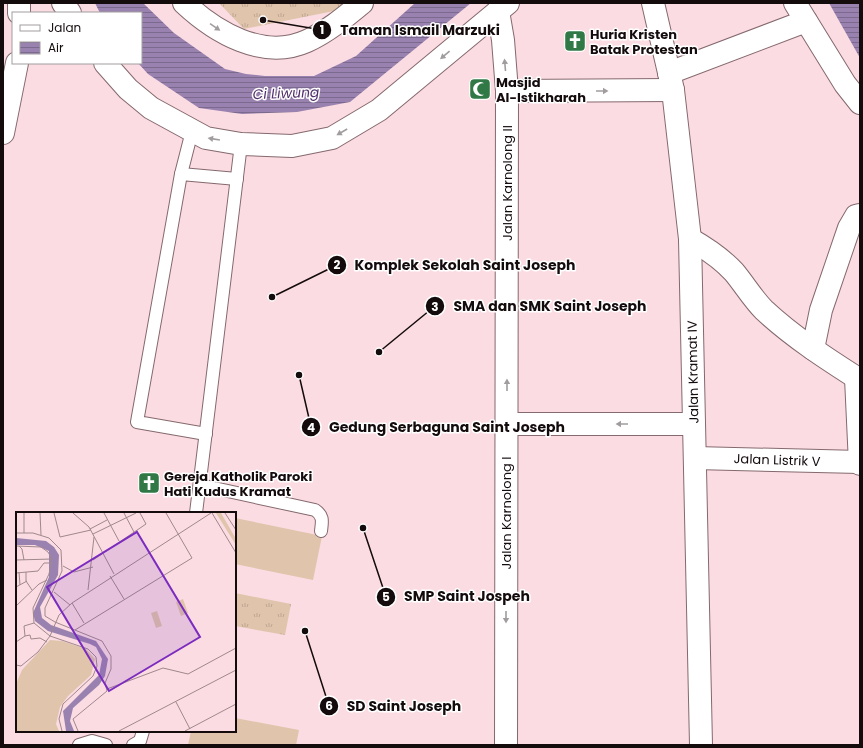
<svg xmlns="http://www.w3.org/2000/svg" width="863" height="748" font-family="Poppins,sans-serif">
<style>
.grass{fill:url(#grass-tufts)}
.pitch{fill:#e0c4ab}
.water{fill:url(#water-rules)}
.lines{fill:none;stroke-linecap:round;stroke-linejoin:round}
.service-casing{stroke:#84696e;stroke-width:14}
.minor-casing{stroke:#84696e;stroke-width:24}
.tertiary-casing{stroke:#84696e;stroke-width:24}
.service{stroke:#fff;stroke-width:12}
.minor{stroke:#fff;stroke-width:22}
.tertiary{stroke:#fff;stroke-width:22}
.oneway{fill:#a19d9e}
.labels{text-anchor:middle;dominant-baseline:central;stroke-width:3;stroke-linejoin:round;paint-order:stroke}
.poi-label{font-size:13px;font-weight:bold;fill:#140b0d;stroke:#fff;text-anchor:start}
.street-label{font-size:13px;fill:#140b0d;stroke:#fff}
.water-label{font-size:14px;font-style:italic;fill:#51306c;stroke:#fff}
.inset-road{fill:none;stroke:#9f888d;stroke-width:1}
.view{fill:#7b2cbf;fill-opacity:0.15;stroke:#7b2cbf;stroke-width:2}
.inset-edge{fill:none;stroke:#140b0d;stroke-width:2}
.leader{fill:none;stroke:#140b0d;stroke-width:1.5}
.callout-dot{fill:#140b0d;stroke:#fff;stroke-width:1.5}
.mark-label{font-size:12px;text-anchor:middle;font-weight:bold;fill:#fff}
.callout-label{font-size:14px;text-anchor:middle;font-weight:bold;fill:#140b0d;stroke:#fff;stroke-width:3;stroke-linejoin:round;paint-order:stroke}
</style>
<defs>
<pattern id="grass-tufts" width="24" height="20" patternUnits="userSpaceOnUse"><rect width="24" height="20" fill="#e0c4ab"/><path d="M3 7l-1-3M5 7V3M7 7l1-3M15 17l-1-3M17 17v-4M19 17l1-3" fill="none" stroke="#bfa792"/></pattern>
<pattern id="water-rules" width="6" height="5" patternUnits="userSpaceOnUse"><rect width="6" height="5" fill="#9982b0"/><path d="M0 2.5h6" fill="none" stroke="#7c698e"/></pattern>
</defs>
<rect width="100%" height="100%" fill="#fbdce2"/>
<!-- grass -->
<g class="grass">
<path d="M 219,3 L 348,3 L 339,10 L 244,29 Z"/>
<path d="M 235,593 L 291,604 L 285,635 L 235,626 Z"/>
</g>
<!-- pitch -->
<g class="pitch">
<path d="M 235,518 L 322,536 L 313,580 L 235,564 Z"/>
<path d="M 235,718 L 299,730 L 296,745 L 188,745 L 191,731 L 235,731 Z"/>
</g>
<!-- water -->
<g class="water">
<path d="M 95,3 L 143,3 L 174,33 L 225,69 L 246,74 L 265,76 L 314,76 L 356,56 L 415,3 L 471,3 L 350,102 L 297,112 L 242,114 L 199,108 L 148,74 L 138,63 L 141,63 L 141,13 L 100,13 Z"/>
<path d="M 829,3 L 860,3 L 860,58 Z"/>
</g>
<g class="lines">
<!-- service casing -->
<g class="service-casing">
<g id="service">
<path d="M 181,174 L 192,131"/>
<path d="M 206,434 L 137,422 L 181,174 L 237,179"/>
<path d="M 200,485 L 315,510 C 324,516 322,522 321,531"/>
<path d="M 196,513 L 241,144"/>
<path d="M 79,745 L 92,741 L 106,745"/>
<path d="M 133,745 L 140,741 L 143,731"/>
</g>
</g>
<!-- minor casing -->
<g class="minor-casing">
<g id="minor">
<path d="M 19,3 L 19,13"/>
<path d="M 498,11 L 503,40 L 507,91 L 506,745"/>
<path d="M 669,73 L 806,21"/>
<path d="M 507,91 L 673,90"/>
<path d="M 3,133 L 17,63"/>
<path d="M 690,239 C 706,248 721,258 734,272 C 744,284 753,299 764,310 C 793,337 827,359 860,380"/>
<path d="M 813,349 L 821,310 L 849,228 L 856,216 L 860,215"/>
<path d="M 856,378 L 860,464"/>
<path d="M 507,424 L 694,424"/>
<path d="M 695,458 L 860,462"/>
</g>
</g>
<!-- tertiary casing -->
<g class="tertiary-casing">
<g id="tertiary">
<path d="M 63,3 L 70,13"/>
<path d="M 184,3 C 215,32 263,61 307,41 C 327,32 345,17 362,3"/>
<path d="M 653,3 L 673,90 L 690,239 L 701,745"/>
<path d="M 795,3 L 845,84 L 860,103"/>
<path d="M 105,63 L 128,89 L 151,108 L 206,138 L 241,144 L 292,146 L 332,138 L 379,110 L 508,3"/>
</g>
</g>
<!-- service -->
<use href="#service" class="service"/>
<!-- minor -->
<use href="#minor" class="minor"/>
<!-- tertiary -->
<use href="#tertiary" class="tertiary"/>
</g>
<!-- one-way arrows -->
<defs><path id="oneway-solid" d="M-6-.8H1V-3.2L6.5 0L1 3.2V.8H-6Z"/></defs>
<g class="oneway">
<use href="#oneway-solid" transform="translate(215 27) rotate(34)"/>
<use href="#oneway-solid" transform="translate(445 55) rotate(140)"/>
<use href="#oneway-solid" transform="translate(505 65) rotate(-95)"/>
<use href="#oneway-solid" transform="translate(602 91)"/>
<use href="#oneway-solid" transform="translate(342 132) rotate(150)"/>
<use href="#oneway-solid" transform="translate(214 139) rotate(-171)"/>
<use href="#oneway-solid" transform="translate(507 385) rotate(-90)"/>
<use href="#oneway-solid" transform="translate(622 424) rotate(180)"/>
<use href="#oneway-solid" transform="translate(506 617) rotate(90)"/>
</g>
<!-- icons -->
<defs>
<g id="church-square" transform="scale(1.15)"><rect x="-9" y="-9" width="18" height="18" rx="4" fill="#307845" stroke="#fff"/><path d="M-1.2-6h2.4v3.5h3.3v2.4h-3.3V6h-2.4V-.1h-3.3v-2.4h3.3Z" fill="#fff"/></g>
<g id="mosque-square" transform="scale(1.15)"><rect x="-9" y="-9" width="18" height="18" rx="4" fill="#307845" stroke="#fff"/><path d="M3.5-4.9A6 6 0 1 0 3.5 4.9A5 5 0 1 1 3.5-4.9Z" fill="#fff"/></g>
</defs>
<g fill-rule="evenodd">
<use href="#church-square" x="575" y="41"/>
<use href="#mosque-square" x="480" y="89"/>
<use href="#church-square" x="149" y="483"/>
</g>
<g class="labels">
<!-- poi labels -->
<g class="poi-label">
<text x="590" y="34">Huria Kristen<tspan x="590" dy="15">Batak Protestan</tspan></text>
<text x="496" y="82">Masjid<tspan x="496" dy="15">Al-Istikharah</tspan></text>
<text x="164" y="476">Gereja Katholik Paroki<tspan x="164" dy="15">Hati Kudus Kramat</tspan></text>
</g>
<!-- street labels -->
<g class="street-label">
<text transform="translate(507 183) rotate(-90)">Jalan Karnolong II</text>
<text transform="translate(693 372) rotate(-91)">Jalan Kramat IV</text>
<text transform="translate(777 460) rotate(2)">Jalan Listrik V</text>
<text transform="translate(506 513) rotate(-90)">Jalan Karnolong I</text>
</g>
<!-- water labels -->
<g class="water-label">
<text transform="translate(286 93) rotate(-2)">Ci Liwung</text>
</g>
</g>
<!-- overview -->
<g transform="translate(16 512)">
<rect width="220" height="220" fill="#fbdce2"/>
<path d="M 200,1 L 205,1 L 220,27 L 220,33 ZM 34,128 L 46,129 L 70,137 L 79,147 L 75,163 L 52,184 L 44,195 L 40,212 L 43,219 L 0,219 L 0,172 L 6,158 Z" fill="#e0c4ab"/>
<path d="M 167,87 L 172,101 L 165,104 L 160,90 ZM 141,99 L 146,114 L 140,116 L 135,101 Z" fill="#e0c4ab"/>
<path d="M 0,26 L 30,29 L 38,35 L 43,43 L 42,63 L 24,95 L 26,106 L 35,113 L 80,129 L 92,147 L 89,164 L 83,173 L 57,196 L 54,209 L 58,219 L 50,219 L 47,199 L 83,163 L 86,147 L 80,135 L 74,132 L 32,119 L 19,109 L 17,101 L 33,65 L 33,39 L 19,33 L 0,33 Z" fill="#9982b0"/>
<path class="inset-road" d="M 8,1 L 8,21M 24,1 L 25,23M 38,1 L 44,25 L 75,18M 57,1 L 73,15 L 98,62M 88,1 L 103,29M 108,1 L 118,20M 196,1 L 220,41M 209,1 L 220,18M 74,17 L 91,8M 0,21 L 17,21 L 33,26 L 45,38 L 46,59 L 29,96 L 29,104 L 39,110 L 86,129 L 95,144 L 95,157 L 89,171 L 91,179 L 57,207 L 62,219M 77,22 L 120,1M 0,34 L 25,35 L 32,40 L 36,47 L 33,62 L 17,96 L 18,111 L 34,124 L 72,137 L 80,145 L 81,154 L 77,164 L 47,192 L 43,207 L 46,219M 3,34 L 6,37 L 8,48M 0,48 L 36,47M 77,48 L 130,12 L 124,1M 47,54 L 58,60 L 77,55M 3,60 L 4,73M 10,60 L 10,69 L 16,78M 0,61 L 22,59 L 28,51 L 36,51M 94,64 L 108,87M 0,75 L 11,69M 72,78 L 78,25M 38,80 L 54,93M 56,91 L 68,111M 0,94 L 23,72 L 31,68M 59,118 L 176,46 L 150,1M 9,124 L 14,123 L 15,127 L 24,126 L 31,130M 0,130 L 9,124 L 8,114 L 18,111M 0,153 L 5,154 L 22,140 L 34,124 L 43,103 L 56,91 L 195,1M 91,177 L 147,156 L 172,162 L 220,136M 160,190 L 174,217M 103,219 L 220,158M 169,219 L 220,192"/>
<path class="view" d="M 121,20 L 184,125 L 93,179 L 31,75 Z"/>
<rect width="220" height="220" class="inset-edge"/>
</g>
<!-- callouts -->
<path class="leader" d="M263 20L322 30M272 297L337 265M379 352L435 306M299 375L311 427M363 528L386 597M305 631L329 706"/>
<g class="callout-dot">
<circle cx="263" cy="20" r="4"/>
<circle cx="272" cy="297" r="4"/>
<circle cx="379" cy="352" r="4"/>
<circle cx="299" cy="375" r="4"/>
<circle cx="363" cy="528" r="4"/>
<circle cx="305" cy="631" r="4"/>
<circle cx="322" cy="30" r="10"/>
<circle cx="337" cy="265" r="10"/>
<circle cx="435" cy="306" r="10"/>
<circle cx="311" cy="427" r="10"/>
<circle cx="386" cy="597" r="10"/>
<circle cx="329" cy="706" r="10"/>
</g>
<g class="mark-label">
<text x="322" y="34">1</text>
<text x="337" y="269">2</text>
<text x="435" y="311">3</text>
<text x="311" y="432">4</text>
<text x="386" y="601">5</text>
<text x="329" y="710">6</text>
</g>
<g class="callout-label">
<text x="420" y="35">Taman Ismail Marzuki</text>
<text x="465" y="270">Komplek Sekolah Saint Joseph</text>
<text x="550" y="311">SMA dan SMK Saint Joseph</text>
<text x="447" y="432">Gedung Serbaguna Saint Joseph</text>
<text x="467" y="601">SMP Saint Jospeh</text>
<text x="404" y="711">SD Saint Joseph</text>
</g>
<!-- border -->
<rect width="863" height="748" fill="none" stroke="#140b0d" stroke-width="8"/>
<!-- legend -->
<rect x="12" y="12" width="130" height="52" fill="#ffffff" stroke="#a19d9e"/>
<rect x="20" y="25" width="20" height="6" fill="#ffffff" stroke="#a19d9e"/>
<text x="48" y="32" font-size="12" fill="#140b0d">Jalan</text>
<rect x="20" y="42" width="20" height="12" fill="url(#water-rules)" stroke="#a19d9e"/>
<text x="48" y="52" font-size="12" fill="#140b0d">Air</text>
</svg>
